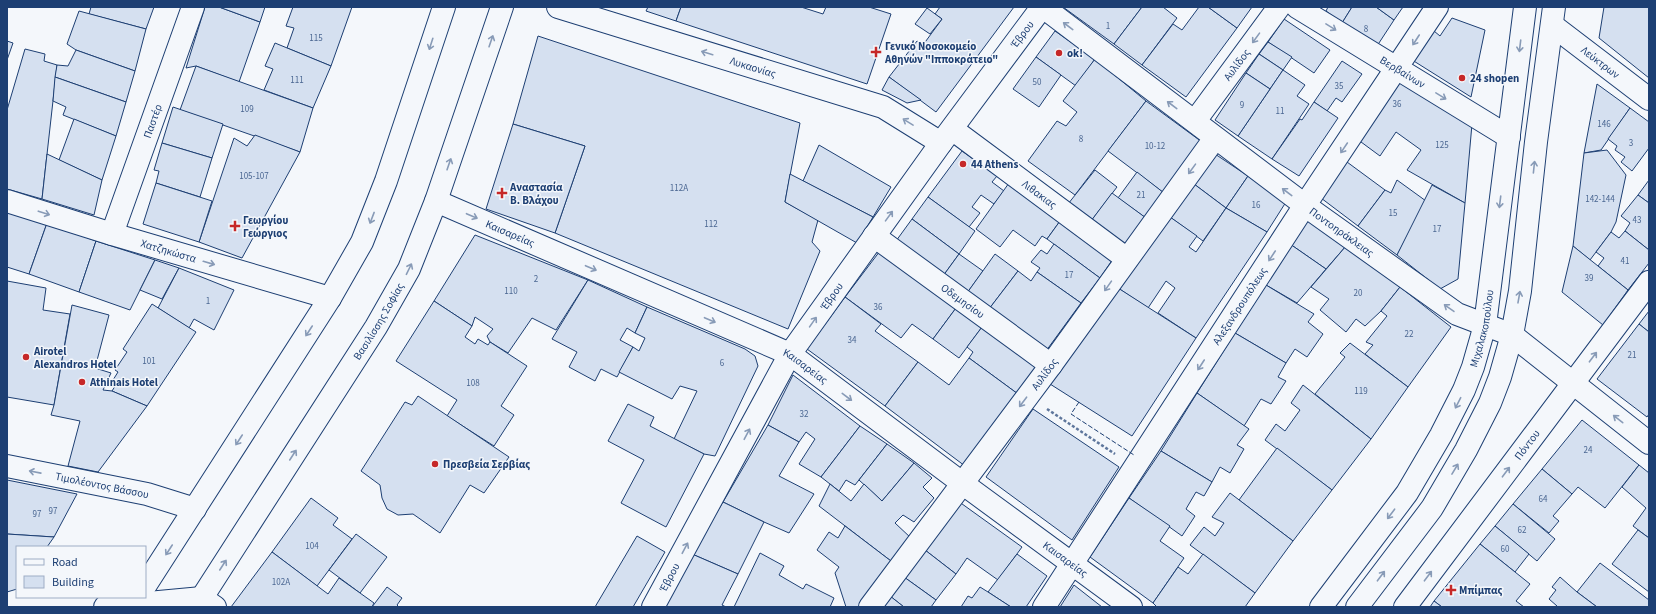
<svg xmlns="http://www.w3.org/2000/svg" width="1656" height="614" font-family="'Source Sans 3',sans-serif">
<style>
.building{fill:#d5e0f0;stroke:#1d3f73}
.lines{fill:none;stroke-linecap:round;stroke-linejoin:round}
.street-casing{stroke:#1d3f73;stroke-width:24}
.secondary-casing{stroke:#1d3f73;stroke-width:24}
.primary-casing{stroke:#1d3f73;stroke-width:24}
.path{stroke:#5e769c;stroke-width:2.5;stroke-dasharray:3 2;stroke-linecap:butt}
.street{stroke:#f4f7fb;stroke-width:22}
.secondary{stroke:#f4f7fb;stroke-width:22}
.primary{stroke:#f4f7fb;stroke-width:22}
.fence{stroke:#1d3f73;stroke-width:1;stroke-dasharray:5 2;stroke-linecap:butt}
.oneway{stroke:#889bb7}
.poi-dot{fill:#c62828;stroke:#f4f7fb;stroke-width:1.5}
.labels{text-anchor:middle;dominant-baseline:central;stroke-width:3;stroke-linejoin:round;paint-order:stroke}
.number-label{font-size:9px;fill:#4b6792}
.street-label{font-size:11px;fill:#1d3f73;stroke:#f4f7fb}
.poi-label{font-size:11px;font-weight:bold;fill:#1d3f73;stroke:#f4f7fb;text-anchor:start}
</style>
<rect width="100%" height="100%" fill="#f4f7fb"/>
<!-- building -->
<g class="building">
<path d="M 91,7 L 154,7 L 146,29 L 89,14 Z"/>
<path d="M 205,7 L 219,7 L 260,22 L 239,82 L 196,66 L 186,68 Z"/>
<path d="M 219,7 L 265,7 L 260,22 Z"/>
<path d="M 293,7 L 352,7 L 331,66 L 287,48 L 294,28 L 286,26 Z"/>
<path d="M 648,7 L 681,7 L 676,21 L 646,11 Z"/>
<path d="M 681,7 L 801,7 L 823,14 L 826,7 L 869,7 L 891,14 L 867,84 L 676,21 Z"/>
<path d="M 940,7 L 1014,7 L 936,112 L 889,77 L 917,41 L 923,45 L 942,19 L 935,14 Z"/>
<path d="M 1063,7 L 1142,7 L 1114,44 Z"/>
<path d="M 1142,7 L 1163,7 L 1177,18 L 1142,65 L 1114,44 Z"/>
<path d="M 1199,7 L 1208,7 L 1237,28 L 1186,97 L 1142,65 L 1173,24 L 1182,30 Z"/>
<path d="M 1208,7 L 1252,7 L 1237,28 Z"/>
<path d="M 1328,7 L 1352,7 L 1342,23 L 1326,11 Z"/>
<path d="M 1352,7 L 1376,7 L 1394,20 L 1377,46 L 1342,23 Z"/>
<path d="M 1376,7 L 1403,7 L 1394,20 Z"/>
<path d="M 1604,7 L 1649,7 L 1649,78 L 1599,38 Z"/>
<path d="M 927,8 L 942,19 L 930,34 L 915,24 Z"/>
<path d="M 79,11 L 146,29 L 135,71 L 76,50 L 67,44 Z"/>
<path d="M 1452,18 L 1485,30 L 1471,97 L 1409,58 L 1426,32 L 1431,36 L 1434,31 L 1440,36 Z"/>
<path d="M 1284,19 L 1330,50 L 1314,73 L 1268,42 Z"/>
<path d="M 1055,31 L 1095,59 L 1076,86 L 1036,57 Z"/>
<path d="M 538,36 L 800,123 L 785,202 L 818,220 L 812,242 L 820,251 L 788,329 L 555,233 L 585,146 L 513,124 Z"/>
<path d="M 7,41 L 13,43 L 7,60 Z"/>
<path d="M 1268,42 L 1292,57 L 1283,70 L 1259,54 Z"/>
<path d="M 275,43 L 331,66 L 313,108 L 264,90 L 273,69 L 265,66 Z"/>
<path d="M 25,49 L 45,54 L 44,61 L 57,65 L 42,199 L 7,189 L 7,110 Z"/>
<path d="M 76,50 L 135,71 L 126,102 L 55,77 L 57,65 L 68,66 Z"/>
<path d="M 1259,54 L 1283,70 L 1270,89 L 1246,73 Z"/>
<path d="M 1036,57 L 1061,75 L 1039,107 L 1013,89 Z"/>
<path d="M 1095,59 L 1146,101 L 1075,195 L 1028,161 L 1057,121 L 1066,126 L 1077,112 L 1063,101 Z"/>
<path d="M 1342,61 L 1362,74 L 1342,102 L 1336,98 L 1327,111 L 1314,102 Z"/>
<path d="M 196,66 L 313,108 L 300,152 L 180,110 Z"/>
<path d="M 1283,70 L 1305,85 L 1297,96 L 1309,104 L 1272,159 L 1238,136 Z"/>
<path d="M 1246,73 L 1270,89 L 1238,136 L 1215,120 Z"/>
<path d="M 55,77 L 126,102 L 116,136 L 63,115 L 66,107 L 53,101 Z"/>
<path d="M 889,77 L 921,100 L 907,103 L 882,90 Z"/>
<path d="M 1399,80 L 1472,124 L 1465,203 L 1407,170 L 1421,150 L 1396,132 L 1380,156 L 1357,139 Z"/>
<path d="M 1597,84 L 1630,108 L 1601,150 L 1584,153 Z"/>
<path d="M 1146,101 L 1202,142 L 1164,193 L 1108,151 Z"/>
<path d="M 1314,102 L 1338,118 L 1299,176 L 1272,159 L 1300,119 L 1302,120 Z"/>
<path d="M 173,107 L 223,124 L 212,158 L 162,143 Z"/>
<path d="M 1630,108 L 1649,122 L 1649,148 L 1632,171 L 1621,162 L 1625,157 L 1615,150 L 1617,146 L 1608,139 Z"/>
<path d="M 74,119 L 116,136 L 102,180 L 59,160 Z"/>
<path d="M 513,124 L 585,146 L 555,233 L 486,209 Z"/>
<path d="M 255,135 L 300,152 L 242,258 L 199,242 L 234,138 L 247,146 Z"/>
<path d="M 162,143 L 212,158 L 200,197 L 156,183 L 159,171 L 154,170 Z"/>
<path d="M 819,145 L 891,187 L 873,217 L 803,181 Z"/>
<path d="M 1607,150 L 1626,175 L 1616,222 L 1611,232 L 1590,260 L 1573,246 L 1584,153 Z"/>
<path d="M 962,151 L 997,176 L 992,182 L 1004,191 L 994,204 L 981,195 L 972,207 L 980,213 L 969,227 L 928,197 Z"/>
<path d="M 47,154 L 102,180 L 94,215 L 42,199 Z"/>
<path d="M 1215,154 L 1248,176 L 1226,208 L 1194,184 Z"/>
<path d="M 1347,162 L 1385,190 L 1358,226 L 1321,198 Z"/>
<path d="M 1095,170 L 1117,187 L 1091,221 L 1068,204 Z"/>
<path d="M 1137,172 L 1164,193 L 1146,218 L 1118,198 Z"/>
<path d="M 790,174 L 873,217 L 857,243 L 785,202 Z"/>
<path d="M 1248,176 L 1286,202 L 1267,232 L 1226,208 Z"/>
<path d="M 1397,180 L 1426,201 L 1397,255 L 1358,226 L 1385,190 L 1391,193 Z"/>
<path d="M 1649,180 L 1649,203 L 1638,195 Z"/>
<path d="M 156,183 L 212,201 L 199,242 L 143,224 Z"/>
<path d="M 1009,183 L 1060,221 L 1047,239 L 1042,236 L 1035,246 L 1013,230 L 1000,247 L 976,229 Z"/>
<path d="M 1194,184 L 1226,208 L 1203,241 L 1170,217 Z"/>
<path d="M 1432,185 L 1465,203 L 1458,279 L 1440,289 L 1397,255 Z"/>
<path d="M 1112,193 L 1146,218 L 1124,246 L 1091,221 Z"/>
<path d="M 1638,195 L 1649,203 L 1649,250 L 1625,231 L 1630,223 L 1621,216 Z"/>
<path d="M 928,197 L 975,231 L 959,254 L 912,219 Z"/>
<path d="M 1226,208 L 1267,232 L 1196,338 L 1158,313 L 1175,288 L 1166,281 L 1148,308 L 1118,288 L 1170,217 L 1197,236 L 1189,247 L 1196,252 Z"/>
<path d="M 7,212 L 47,223 L 29,274 L 7,267 Z"/>
<path d="M 1308,217 L 1346,246 L 1326,269 L 1290,244 Z"/>
<path d="M 912,219 L 959,254 L 943,276 L 896,241 Z"/>
<path d="M 1060,221 L 1113,259 L 1100,278 L 1047,239 Z"/>
<path d="M 47,223 L 96,241 L 79,292 L 29,274 Z"/>
<path d="M 1625,231 L 1649,250 L 1649,263 L 1628,290 L 1598,266 L 1604,258 L 1596,252 L 1611,232 L 1619,238 Z"/>
<path d="M 475,235 L 588,280 L 556,330 L 532,318 L 508,353 L 490,342 L 487,336 L 493,329 L 475,317 L 472,326 L 434,301 Z"/>
<path d="M 96,241 L 155,260 L 130,310 L 79,292 Z"/>
<path d="M 1054,244 L 1100,278 L 1081,303 L 1037,272 L 1040,268 L 1031,262 L 1041,250 L 1047,254 Z"/>
<path d="M 1290,244 L 1326,269 L 1297,303 L 1266,285 Z"/>
<path d="M 1346,246 L 1400,287 L 1381,311 L 1365,326 L 1356,319 L 1346,332 L 1320,310 L 1329,299 L 1311,287 Z"/>
<path d="M 1573,246 L 1628,290 L 1603,325 L 1562,292 Z"/>
<path d="M 880,251 L 956,308 L 933,339 L 912,324 L 901,338 L 845,297 Z"/>
<path d="M 959,254 L 983,271 L 967,293 L 943,276 Z"/>
<path d="M 995,254 L 1018,271 L 989,309 L 967,293 Z"/>
<path d="M 155,260 L 179,268 L 162,299 L 140,290 Z"/>
<path d="M 179,268 L 234,290 L 214,330 L 194,319 L 189,328 L 158,308 Z"/>
<path d="M 1018,271 L 1031,281 L 1037,272 L 1081,303 L 1046,351 L 989,309 Z"/>
<path d="M 588,280 L 647,307 L 635,333 L 627,328 L 620,340 L 633,347 L 617,377 L 601,369 L 595,381 L 569,367 L 577,352 L 552,339 Z"/>
<path d="M 7,281 L 46,288 L 43,310 L 70,314 L 54,405 L 7,397 Z"/>
<path d="M 1266,285 L 1314,314 L 1308,322 L 1323,334 L 1307,357 L 1295,349 L 1286,363 L 1235,333 Z"/>
<path d="M 1400,287 L 1451,327 L 1408,387 L 1365,354 L 1373,345 L 1366,342 L 1387,316 L 1381,311 Z"/>
<path d="M 1118,288 L 1196,338 L 1132,436 L 1050,384 Z"/>
<path d="M 845,297 L 881,324 L 875,331 L 918,362 L 885,406 L 807,349 Z"/>
<path d="M 434,301 L 472,326 L 465,337 L 475,344 L 478,339 L 488,345 L 490,342 L 527,366 L 501,406 L 514,415 L 494,446 L 447,416 L 457,400 L 396,361 Z"/>
<path d="M 152,304 L 196,332 L 147,406 L 112,391 L 117,383 L 113,380 L 118,372 L 115,370 L 127,352 L 123,349 Z"/>
<path d="M 72,305 L 109,315 L 95,368 L 111,373 L 103,390 L 112,391 L 147,406 L 98,472 L 68,466 L 80,421 L 51,415 L 54,405 Z"/>
<path d="M 647,307 L 745,349 L 755,356 L 758,366 L 715,456 L 704,454 L 674,439 L 697,391 L 680,386 L 672,399 L 619,372 L 633,347 L 639,351 L 645,338 L 635,333 Z"/>
<path d="M 956,308 L 982,327 L 959,358 L 933,339 Z"/>
<path d="M 1649,311 L 1649,332 L 1639,324 Z"/>
<path d="M 1639,324 L 1649,332 L 1649,414 L 1647,417 L 1597,379 Z"/>
<path d="M 982,327 L 1038,369 L 1018,394 L 969,358 L 973,352 L 967,347 Z"/>
<path d="M 1235,333 L 1286,363 L 1278,377 L 1286,381 L 1271,404 L 1261,399 L 1244,426 L 1197,393 Z"/>
<path d="M 1350,343 L 1408,387 L 1371,439 L 1315,394 L 1345,357 L 1340,353 Z"/>
<path d="M 969,358 L 1018,394 L 965,466 L 885,406 L 918,362 L 949,385 Z"/>
<path d="M 793,375 L 860,426 L 821,477 L 799,464 L 815,439 L 806,432 L 799,442 L 768,425 Z"/>
<path d="M 1303,385 L 1371,439 L 1332,490 L 1265,440 L 1276,424 L 1285,431 L 1300,410 L 1291,403 Z"/>
<path d="M 1197,393 L 1249,429 L 1237,445 L 1244,449 L 1230,473 L 1220,467 L 1212,482 L 1161,451 Z"/>
<path d="M 418,396 L 509,457 L 484,493 L 470,485 L 440,533 L 413,514 L 398,515 L 387,509 L 382,498 L 380,485 L 361,471 L 405,402 L 412,405 Z"/>
<path d="M 628,404 L 654,417 L 650,426 L 704,454 L 666,527 L 621,503 L 644,460 L 608,441 Z"/>
<path d="M 1033,409 L 1119,467 L 1072,540 L 986,477 Z"/>
<path d="M 1582,420 L 1639,465 L 1605,508 L 1578,487 L 1572,494 L 1542,469 Z"/>
<path d="M 768,425 L 799,442 L 779,476 L 814,494 L 789,533 L 764,522 L 723,502 Z"/>
<path d="M 860,426 L 887,444 L 855,485 L 846,480 L 839,491 L 821,477 Z"/>
<path d="M 887,444 L 914,463 L 882,501 L 859,480 Z"/>
<path d="M 1277,448 L 1332,490 L 1293,541 L 1239,500 Z"/>
<path d="M 1161,451 L 1212,482 L 1204,496 L 1196,492 L 1186,509 L 1195,516 L 1182,536 L 1129,498 Z"/>
<path d="M 914,463 L 932,478 L 923,487 L 934,498 L 914,522 L 903,515 L 895,523 L 911,538 L 891,561 L 819,506 L 830,484 L 851,501 L 864,484 L 882,501 Z"/>
<path d="M 1639,465 L 1649,473 L 1649,538 L 1633,526 L 1646,508 L 1622,487 Z"/>
<path d="M 1542,469 L 1572,494 L 1553,516 L 1559,521 L 1549,533 L 1513,504 Z"/>
<path d="M 7,480 L 77,494 L 54,537 L 7,534 Z"/>
<path d="M 1230,493 L 1293,541 L 1255,593 L 1190,545 L 1204,527 L 1215,536 L 1224,523 L 1212,517 Z"/>
<path d="M 311,498 L 338,518 L 333,525 L 352,539 L 317,586 L 272,552 Z"/>
<path d="M 1129,498 L 1170,526 L 1160,541 L 1184,558 L 1153,603 L 1090,557 Z"/>
<path d="M 958,501 L 1022,547 L 998,580 L 967,558 L 956,574 L 925,550 Z"/>
<path d="M 723,502 L 764,522 L 738,574 L 692,554 Z"/>
<path d="M 1513,504 L 1555,539 L 1537,561 L 1495,526 Z"/>
<path d="M 845,526 L 891,561 L 859,607 L 846,607 L 835,573 L 839,567 L 817,550 L 829,532 L 838,538 Z"/>
<path d="M 1495,526 L 1529,554 L 1515,572 L 1480,544 Z"/>
<path d="M 1638,530 L 1649,538 L 1649,592 L 1612,564 Z"/>
<path d="M 7,534 L 54,537 L 47,547 L 17,547 L 17,589 L 7,592 Z"/>
<path d="M 356,534 L 387,557 L 360,593 L 329,570 Z"/>
<path d="M 637,536 L 665,552 L 633,607 L 595,607 Z"/>
<path d="M 1480,544 L 1530,584 L 1516,601 L 1524,607 L 1442,607 L 1434,601 Z"/>
<path d="M 925,550 L 956,574 L 936,600 L 904,577 Z"/>
<path d="M 272,552 L 328,594 L 339,578 L 374,603 L 372,607 L 231,607 Z"/>
<path d="M 760,553 L 784,566 L 779,575 L 803,589 L 806,584 L 834,598 L 830,607 L 734,607 Z"/>
<path d="M 692,554 L 738,574 L 722,605 L 726,607 L 663,607 Z"/>
<path d="M 1017,554 L 1047,576 L 1026,607 L 1011,607 L 988,592 Z"/>
<path d="M 1203,554 L 1255,593 L 1245,607 L 1157,607 L 1153,603 L 1178,567 L 1188,574 Z"/>
<path d="M 1600,563 L 1649,600 L 1649,607 L 1597,607 L 1577,592 Z"/>
<path d="M 904,577 L 936,600 L 931,607 L 904,607 L 890,596 Z"/>
<path d="M 1560,577 L 1577,592 L 1597,607 L 1556,607 L 1557,606 L 1549,599 L 1556,590 L 1552,587 Z"/>
<path d="M 1074,585 L 1102,607 L 1060,607 Z"/>
<path d="M 387,587 L 402,598 L 397,605 L 399,607 L 372,607 Z"/>
<path d="M 980,587 L 988,592 L 1011,607 L 961,607 L 968,596 L 972,598 Z"/>
<path d="M 890,596 L 904,607 L 881,607 Z"/>
<path d="M 1434,601 L 1442,607 L 1430,607 Z"/>
</g>
<g class="lines">
<!-- street casing -->
<g class="street-casing">
<g id="street">
<path id="s1" d="M 558,7 L 883,107 L 941,143"/>
<path id="s2" d="M 1043,7 L 1314,212 L 1457,314 L 1512,335 L 1649,443"/>
<path id="s3" d="M 1297,7 L 1509,137"/>
<path id="s4" d="M 1552,25 L 1649,99"/>
<path id="s5" d="M 1195,121 L 1279,7"/>
<path id="s6" d="M 952,129 L 1127,259"/>
<path id="s7" d="M 7,201 L 112,234 L 330,298"/>
<path id="s8" d="M 436,201 L 790,354 L 962,483 L 1131,607"/>
<path id="s9" d="M 112,234 L 193,7"/>
<path id="s10" d="M 874,236 L 1051,365"/>
<path id="s11" d="M 7,466 L 147,494 L 195,509"/>
<path d="M 202,598 L 215,607"/>
<path id="s12" d="M 653,607 L 790,354 L 941,143 L 1042,7"/>
<path id="s13" d="M 870,607 L 1051,365 L 1215,138"/>
<path id="s14" d="M 1044,607 L 1305,205 L 1437,7"/>
<path id="s15" d="M 1405,607 L 1649,282"/>
</g>
</g>
<!-- secondary casing -->
<g class="secondary-casing">
<g id="secondary">
<path d="M 105,607 L 202,598"/>
<path id="s16" d="M 1321,607 L 1407,493 L 1441,435 L 1464,390 L 1473,367 L 1485,325 L 1525,7"/>
<path d="M 1357,607 L 1432,508 L 1466,450 L 1490,403 L 1500,377 L 1512,335 L 1520,291 L 1536,142 L 1554,7"/>
</g>
</g>
<!-- primary casing -->
<g class="primary-casing">
<g id="primary">
<path d="M 145,586 L 330,298 L 362,242 L 386,181 L 444,7"/>
<path d="M 131,607 L 138,597"/>
<path id="s17" d="M 196,607 L 376,327 L 409,269 L 436,201 L 502,7"/>
</g>
</g>
<!-- path -->
<path class="path" d="M 1047,409 L 1115,454"/>
<!-- street -->
<use href="#street" class="street"/>
<!-- secondary -->
<use href="#secondary" class="secondary"/>
<!-- primary -->
<use href="#primary" class="primary"/>
<!-- fence -->
<path class="fence" d="M 1079,402 L 1071,414 L 1134,455"/>
</g>
<!-- one-way arrows -->
<defs><path id="oneway-shaft" d="M-6 0H5M1.5-3L5.5 0L1.5 3" fill="none" stroke-width="1.6" stroke-linecap="round" stroke-linejoin="round"/></defs>
<g class="oneway">
<use href="#oneway-shaft" transform="translate(1068 26) rotate(-143)"/>
<use href="#oneway-shaft" transform="translate(1331 27) rotate(32)"/>
<use href="#oneway-shaft" transform="translate(1256 38) rotate(126)"/>
<use href="#oneway-shaft" transform="translate(1416 40) rotate(123)"/>
<use href="#oneway-shaft" transform="translate(491 41) rotate(-71)"/>
<use href="#oneway-shaft" transform="translate(431 44) rotate(108)"/>
<use href="#oneway-shaft" transform="translate(1520 46) rotate(97)"/>
<use href="#oneway-shaft" transform="translate(707 53) rotate(-163)"/>
<use href="#oneway-shaft" transform="translate(1441 96) rotate(31)"/>
<use href="#oneway-shaft" transform="translate(1172 105) rotate(-143)"/>
<use href="#oneway-shaft" transform="translate(908 122) rotate(-148)"/>
<use href="#oneway-shaft" transform="translate(1344 148) rotate(124)"/>
<use href="#oneway-shaft" transform="translate(449 164) rotate(-71)"/>
<use href="#oneway-shaft" transform="translate(1534 167) rotate(-84)"/>
<use href="#oneway-shaft" transform="translate(1192 169) rotate(126)"/>
<use href="#oneway-shaft" transform="translate(1287 192) rotate(-143)"/>
<use href="#oneway-shaft" transform="translate(1500 202) rotate(97)"/>
<use href="#oneway-shaft" transform="translate(44 213) rotate(18)"/>
<use href="#oneway-shaft" transform="translate(472 216) rotate(23)"/>
<use href="#oneway-shaft" transform="translate(889 216) rotate(-54)"/>
<use href="#oneway-shaft" transform="translate(372 218) rotate(111)"/>
<use href="#oneway-shaft" transform="translate(1272 256) rotate(123)"/>
<use href="#oneway-shaft" transform="translate(209 263) rotate(16)"/>
<use href="#oneway-shaft" transform="translate(591 268) rotate(23)"/>
<use href="#oneway-shaft" transform="translate(409 269) rotate(-64)"/>
<use href="#oneway-shaft" transform="translate(1108 286) rotate(125)"/>
<use href="#oneway-shaft" transform="translate(1519 297) rotate(-80)"/>
<use href="#oneway-shaft" transform="translate(1449 308) rotate(-145)"/>
<use href="#oneway-shaft" transform="translate(710 320) rotate(23)"/>
<use href="#oneway-shaft" transform="translate(813 322) rotate(-55)"/>
<use href="#oneway-shaft" transform="translate(309 331) rotate(123)"/>
<use href="#oneway-shaft" transform="translate(1593 357) rotate(-53)"/>
<use href="#oneway-shaft" transform="translate(1201 365) rotate(123)"/>
<use href="#oneway-shaft" transform="translate(847 397) rotate(37)"/>
<use href="#oneway-shaft" transform="translate(1023 402) rotate(127)"/>
<use href="#oneway-shaft" transform="translate(1458 403) rotate(117)"/>
<use href="#oneway-shaft" transform="translate(1618 419) rotate(-142)"/>
<use href="#oneway-shaft" transform="translate(747 434) rotate(-62)"/>
<use href="#oneway-shaft" transform="translate(239 440) rotate(123)"/>
<use href="#oneway-shaft" transform="translate(293 455) rotate(-57)"/>
<use href="#oneway-shaft" transform="translate(1455 469) rotate(-59)"/>
<use href="#oneway-shaft" transform="translate(35 472) rotate(-169)"/>
<use href="#oneway-shaft" transform="translate(1506 472) rotate(-53)"/>
<use href="#oneway-shaft" transform="translate(1391 514) rotate(127)"/>
<use href="#oneway-shaft" transform="translate(685 548) rotate(-62)"/>
<use href="#oneway-shaft" transform="translate(169 550) rotate(123)"/>
<use href="#oneway-shaft" transform="translate(223 565) rotate(-57)"/>
<use href="#oneway-shaft" transform="translate(1381 576) rotate(-53)"/>
<use href="#oneway-shaft" transform="translate(1428 576) rotate(-53)"/>
</g>
<!-- markers -->
<g class="poi-dot">
<path d="M874 46h4v4h4v4h-4v4h-4v-4h-4v-4h4z"/>
<circle cx="1059" cy="53" r="4"/>
<circle cx="1462" cy="78" r="4"/>
<circle cx="963" cy="164" r="4"/>
<path d="M500 187h4v4h4v4h-4v4h-4v-4h-4v-4h4z"/>
<path d="M233 220h4v4h4v4h-4v4h-4v-4h-4v-4h4z"/>
<circle cx="26" cy="357" r="4"/>
<circle cx="82" cy="382" r="4"/>
<circle cx="435" cy="464" r="4"/>
<path d="M1449 584h4v4h4v4h-4v4h-4v-4h-4v-4h4z"/>
</g>
<g class="labels">
<!-- number labels -->
<g class="number-label">
<text x="1108" y="26">1</text>
<text x="1366" y="29">8</text>
<text x="316" y="38">115</text>
<text x="297" y="80">111</text>
<text x="1037" y="82">50</text>
<text x="1339" y="86">35</text>
<text x="1397" y="104">36</text>
<text x="1242" y="105">9</text>
<text x="247" y="109">109</text>
<text x="1280" y="111">11</text>
<text x="1604" y="124">146</text>
<text x="1081" y="139">8</text>
<text x="1631" y="143">3</text>
<text x="1442" y="145">125</text>
<text x="1155" y="146">10-12</text>
<text x="254" y="176">105-107</text>
<text x="679" y="188">112Α</text>
<text x="1141" y="195">21</text>
<text x="1600" y="199">142-144</text>
<text x="1256" y="205">16</text>
<text x="1393" y="213">15</text>
<text x="1637" y="220">43</text>
<text x="711" y="224">112</text>
<text x="1437" y="229">17</text>
<text x="1625" y="261">41</text>
<text x="1069" y="275">17</text>
<text x="1589" y="278">39</text>
<text x="536" y="279">2</text>
<text x="511" y="291">110</text>
<text x="1358" y="293">20</text>
<text x="208" y="301">1</text>
<text x="878" y="307">36</text>
<text x="1409" y="334">22</text>
<text x="852" y="340">34</text>
<text x="1632" y="355">21</text>
<text x="149" y="361">101</text>
<text x="722" y="363">6</text>
<text x="473" y="383">108</text>
<text x="1361" y="391">119</text>
<text x="804" y="414">32</text>
<text x="1588" y="450">24</text>
<text x="1543" y="499">64</text>
<text x="53" y="511">97</text>
<text x="37" y="514">97</text>
<text x="1522" y="530">62</text>
<text x="312" y="546">104</text>
<text x="1505" y="549">60</text>
<text x="281" y="582">102Α</text>
</g>
<!-- street labels -->
<g class="street-label">
<text stroke="none"><textPath href="#s12" startOffset="683">Έβρου</textPath></text>
<text stroke="none"><textPath href="#s4" startOffset="61">Λεύκτρων</textPath></text>
<text stroke="none"><textPath href="#s5" startOffset="70">Αυλίδος</textPath></text>
<text stroke="none"><textPath href="#s1" startOffset="204">Λυκαονίας</textPath></text>
<text stroke="none"><textPath href="#s3" startOffset="124">Βερβαίνων</textPath></text>
<text stroke="none"><textPath href="#s9" startOffset="120">Παστέρ</textPath></text>
<text stroke="none"><textPath href="#s6" startOffset="109">Λιθακιας</textPath></text>
<text stroke="none"><textPath href="#s2" startOffset="374">Ποντοηράκλειας</textPath></text>
<text stroke="none"><textPath href="#s8" startOffset="81">Καισαρείας</textPath></text>
<text stroke="none"><textPath href="#s7" startOffset="169">Χατζηκώστα</textPath></text>
<text stroke="none"><textPath href="#s12" startOffset="359">Έβρου</textPath></text>
<text stroke="none"><textPath href="#s10" startOffset="110">Οδεμησίου</textPath></text>
<text stroke="none"><textPath href="#s14" startOffset="359">Αλεξανδρουπόλεως</textPath></text>
<text stroke="none"><textPath href="#s17" startOffset="339">Βασιλίσσης Σοφίας</textPath></text>
<text stroke="none"><textPath href="#s16" startOffset="325">Μιχαλακοπούλου</textPath></text>
<text stroke="none"><textPath href="#s8" startOffset="405">Καισαρείας</textPath></text>
<text stroke="none"><textPath href="#s13" startOffset="291">Αυλίδος</textPath></text>
<text stroke="none"><textPath href="#s15" startOffset="203">Πόντου</textPath></text>
<text stroke="none"><textPath href="#s11" startOffset="97">Τιμολέοντος Βάσσου</textPath></text>
<text stroke="none"><textPath href="#s8" startOffset="729">Καισαρείας</textPath></text>
<text stroke="none"><textPath href="#s12" startOffset="34">Έβρου</textPath></text>
</g>
<!-- poi labels -->
<g class="poi-label">
<text x="885" y="46">Γενικό Νοσοκομείο<tspan x="885" dy="13">Αθηνών "Ιπποκράτειο"</tspan></text>
<text x="1067" y="53">ok!</text>
<text x="1470" y="78">24 shopen</text>
<text x="971" y="164">44 Athens</text>
<text x="510" y="187">Αναστασία<tspan x="510" dy="13">Β. Βλάχου</tspan></text>
<text x="243" y="220">Γεωργίου<tspan x="243" dy="13">Γεώργιος</tspan></text>
<text x="34" y="351">Airotel<tspan x="34" dy="13">Alexandros Hotel</tspan></text>
<text x="90" y="382">Athinais Hotel</text>
<text x="443" y="464">Πρεσβεία Σερβίας</text>
<text x="1459" y="590">Μπίμπας</text>
</g>
</g>
<!-- border -->
<rect width="1656" height="614" fill="none" stroke="#1d3f73" stroke-width="16"/>
<!-- legend -->
<rect x="16" y="546" width="130" height="52" fill="#f4f7fb" stroke="#9eadc5"/>
<rect x="24" y="559" width="20" height="6" fill="#f4f7fb" stroke="#9eadc5"/>
<text x="52" y="566" font-size="12" fill="#1d3f73">Road</text>
<rect x="24" y="576" width="20" height="12" fill="#d5e0f0" stroke="#9eadc5"/>
<text x="52" y="586" font-size="12" fill="#1d3f73">Building</text>
</svg>
